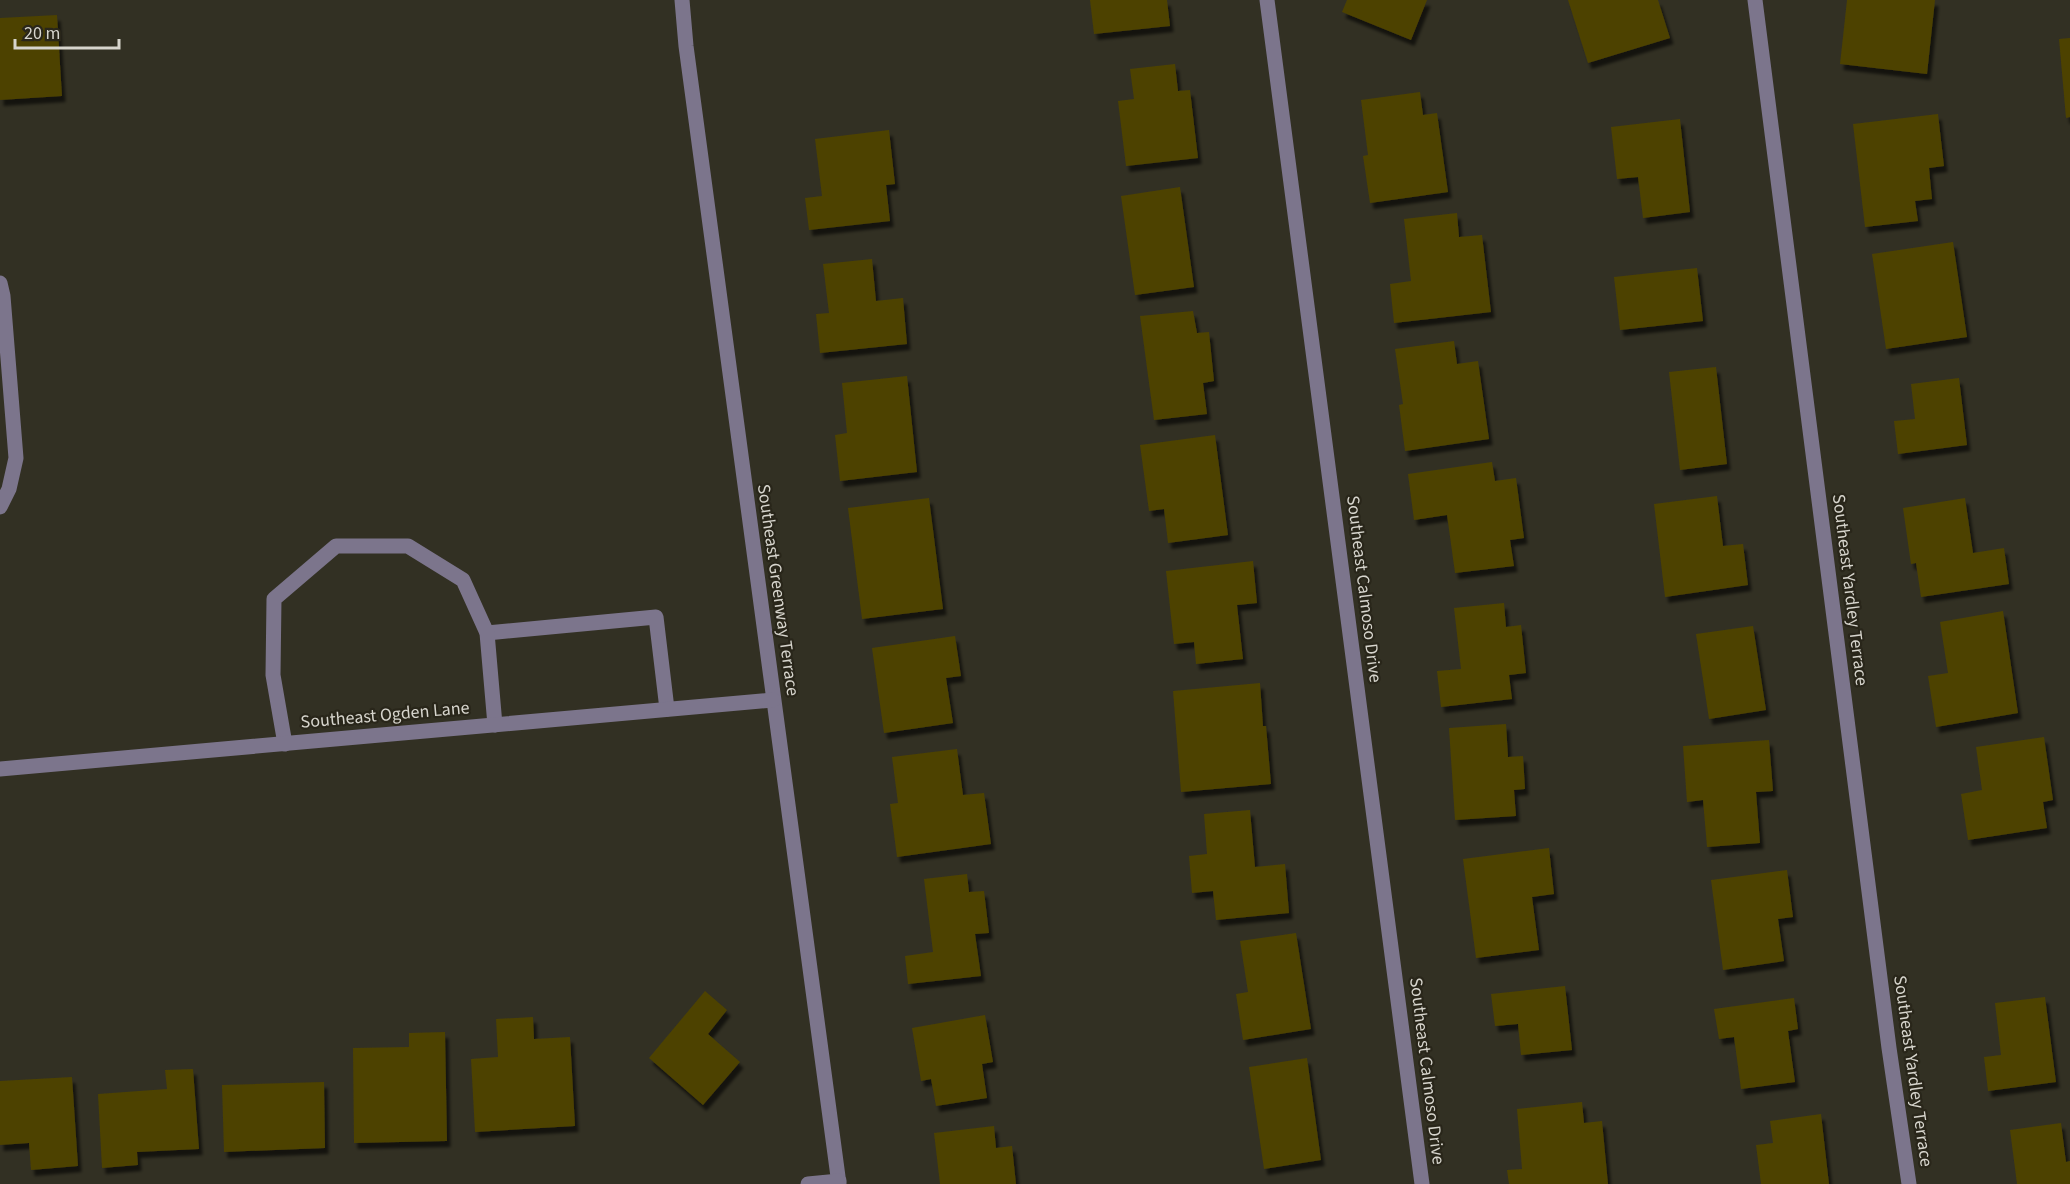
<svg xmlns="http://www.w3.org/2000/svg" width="2070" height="1184" font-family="'Source Sans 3',sans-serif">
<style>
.building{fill:#4d4200;filter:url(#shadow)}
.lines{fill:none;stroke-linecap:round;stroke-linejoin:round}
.minor{stroke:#7c758c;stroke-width:15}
.labels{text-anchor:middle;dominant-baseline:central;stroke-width:4.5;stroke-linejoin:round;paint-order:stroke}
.street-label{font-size:18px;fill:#d7d5cd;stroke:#29261a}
</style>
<defs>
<filter id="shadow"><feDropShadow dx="3.5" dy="6" stdDeviation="1.5" flood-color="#0009"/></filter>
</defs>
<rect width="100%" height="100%" fill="#323023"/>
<!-- building -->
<g class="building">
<path d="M 1090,0 L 1167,0 L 1170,26 L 1094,34 Z"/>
<path d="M 1347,0 L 1427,0 L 1411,40 L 1342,12 Z"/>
<path d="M 1568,0 L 1658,0 L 1670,38 L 1588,63 Z"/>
<path d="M 1847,0 L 1935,0 L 1927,74 L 1840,64 Z"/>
<path d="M 57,15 L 62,96 L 0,100 L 0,18 Z"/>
<path d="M 2070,38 L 2070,117 L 2066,118 L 2059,39 Z"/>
<path d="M 1175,64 L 1178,91 L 1190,90 L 1198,158 L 1126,166 L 1118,101 L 1134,99 L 1130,69 Z"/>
<path d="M 1420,92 L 1423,115 L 1437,113 L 1448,192 L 1370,203 L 1363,156 L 1368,155 L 1361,100 Z"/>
<path d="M 1938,114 L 1944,166 L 1929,168 L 1932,199 L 1915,201 L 1918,221 L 1865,227 L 1853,124 Z"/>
<path d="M 1680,119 L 1690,212 L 1643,218 L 1638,177 L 1617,179 L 1611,127 Z"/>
<path d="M 889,130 L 895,184 L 886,185 L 890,221 L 809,230 L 805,198 L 822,196 L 815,139 Z"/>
<path d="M 1180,187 L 1194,287 L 1135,295 L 1121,196 Z"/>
<path d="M 1457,213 L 1459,237 L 1482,235 L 1491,312 L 1394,323 L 1390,284 L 1411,281 L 1404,219 Z"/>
<path d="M 1953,242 L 1967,337 L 1886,349 L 1872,254 Z"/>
<path d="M 872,259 L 876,301 L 903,298 L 907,344 L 820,353 L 816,314 L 829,313 L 823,264 Z"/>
<path d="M 1697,268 L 1703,321 L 1620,330 L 1614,277 Z"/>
<path d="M 1193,311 L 1197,333 L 1209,332 L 1214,381 L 1203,383 L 1207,414 L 1154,420 L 1140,316 Z"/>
<path d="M 1454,341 L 1457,364 L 1478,361 L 1489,439 L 1405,451 L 1399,405 L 1403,404 L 1395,349 Z"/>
<path d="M 1716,367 L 1727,464 L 1680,470 L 1669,372 Z"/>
<path d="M 907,376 L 917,472 L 840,481 L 835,435 L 847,433 L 842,383 Z"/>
<path d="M 1959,378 L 1967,445 L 1898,454 L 1894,421 L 1915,419 L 1911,384 Z"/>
<path d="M 1215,435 L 1228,535 L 1168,543 L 1164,509 L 1149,511 L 1140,445 Z"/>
<path d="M 1492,462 L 1495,481 L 1516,478 L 1524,538 L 1510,540 L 1514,566 L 1455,573 L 1447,515 L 1414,520 L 1408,474 Z"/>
<path d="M 1717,496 L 1723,546 L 1743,544 L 1748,585 L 1665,597 L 1654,504 Z"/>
<path d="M 929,498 L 943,609 L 862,619 L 848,508 Z"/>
<path d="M 1965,498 L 1973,553 L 2004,548 L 2009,584 L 1921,597 L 1916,563 L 1911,564 L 1903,508 Z"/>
<path d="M 1253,561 L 1257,603 L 1237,605 L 1243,659 L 1196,664 L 1194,642 L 1174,644 L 1166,571 Z"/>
<path d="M 1504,603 L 1506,627 L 1521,625 L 1526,673 L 1509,675 L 1512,699 L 1441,707 L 1437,671 L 1461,669 L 1454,608 Z"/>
<path d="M 2003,611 L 2018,713 L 1936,727 L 1928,676 L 1948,673 L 1940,622 Z"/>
<path d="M 1753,626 L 1766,710 L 1709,719 L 1696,634 Z"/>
<path d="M 955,636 L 961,676 L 946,678 L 953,723 L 884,733 L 872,648 Z"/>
<path d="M 1260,683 L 1263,726 L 1266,726 L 1271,784 L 1181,792 L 1173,691 Z"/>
<path d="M 1506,724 L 1508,757 L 1523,756 L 1525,789 L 1514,790 L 1516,816 L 1455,820 L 1449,728 Z"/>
<path d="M 2044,737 L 2053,800 L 2043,802 L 2047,828 L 1968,840 L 1961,794 L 1982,790 L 1976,747 Z"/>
<path d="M 1769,740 L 1773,791 L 1756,792 L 1760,843 L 1707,847 L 1703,800 L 1687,802 L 1683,746 Z"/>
<path d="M 957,749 L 963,795 L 984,793 L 991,844 L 897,857 L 890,804 L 898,803 L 892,757 Z"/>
<path d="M 1250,810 L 1255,867 L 1285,864 L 1289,913 L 1216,920 L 1213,891 L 1192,893 L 1189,856 L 1207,854 L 1204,814 Z"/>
<path d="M 1549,848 L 1554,894 L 1532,897 L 1539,950 L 1476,958 L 1463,859 Z"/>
<path d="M 1787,870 L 1793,917 L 1778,919 L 1784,961 L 1723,970 L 1711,880 Z"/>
<path d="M 967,874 L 969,892 L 984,891 L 989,933 L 975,934 L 981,976 L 908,984 L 905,956 L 933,952 L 924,879 Z"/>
<path d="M 1296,933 L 1311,1029 L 1243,1040 L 1236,994 L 1248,992 L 1240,941 Z"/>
<path d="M 1565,986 L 1572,1050 L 1521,1055 L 1518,1024 L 1495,1026 L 1491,994 Z"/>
<path d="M 705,991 L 727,1010 L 708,1034 L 740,1062 L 703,1105 L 649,1058 Z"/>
<path d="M 2045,997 L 2056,1082 L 1988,1091 L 1984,1057 L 2001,1055 L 1995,1003 Z"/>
<path d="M 1794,998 L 1798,1029 L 1788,1031 L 1795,1082 L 1741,1089 L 1734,1037 L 1719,1039 L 1714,1009 Z"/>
<path d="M 985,1015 L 993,1062 L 982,1064 L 987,1098 L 936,1106 L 931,1079 L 921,1081 L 912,1028 Z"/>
<path d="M 533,1017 L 534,1039 L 570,1037 L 575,1126 L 475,1132 L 471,1059 L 498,1057 L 496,1019 Z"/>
<path d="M 445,1032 L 447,1141 L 354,1143 L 353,1048 L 409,1047 L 409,1033 Z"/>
<path d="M 1307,1058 L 1321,1160 L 1264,1169 L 1249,1067 Z"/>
<path d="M 193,1069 L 199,1149 L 137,1152 L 138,1165 L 102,1168 L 98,1094 L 167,1089 L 165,1070 Z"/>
<path d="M 72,1077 L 78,1166 L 31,1170 L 29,1143 L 0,1145 L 0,1081 Z"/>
<path d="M 324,1082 L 325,1148 L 224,1152 L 222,1085 Z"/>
<path d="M 1582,1102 L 1584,1123 L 1602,1121 L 1608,1184 L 1509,1184 L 1507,1170 L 1522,1169 L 1517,1109 Z"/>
<path d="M 1821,1114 L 1829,1184 L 1761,1184 L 1756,1145 L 1773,1143 L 1770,1121 Z"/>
<path d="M 2061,1123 L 2066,1162 L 2070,1161 L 2070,1184 L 2017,1184 L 2010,1130 Z"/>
<path d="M 994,1126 L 996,1148 L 1012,1146 L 1016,1184 L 940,1184 L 934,1133 Z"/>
</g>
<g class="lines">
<!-- minor -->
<g class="minor">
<path d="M 682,0 L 686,46 L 839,1184"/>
<path d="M 1267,0 L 1422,1184"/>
<path d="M 1755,0 L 1889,1048 L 1909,1184"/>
<path d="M 0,283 L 3,296 L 16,458 L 9,489 L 0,507"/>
<path d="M 487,633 L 656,617 L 667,709"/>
<path d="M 285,744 L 273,675 L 274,599 L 336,546 L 408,546 L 463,580 L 487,633 L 495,725"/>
<path d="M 0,769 L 773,700"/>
<path d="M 808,1184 L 839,1181"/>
</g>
</g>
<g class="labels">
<!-- street labels -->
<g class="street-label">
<text transform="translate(1364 589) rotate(83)">Southeast Calmoso Drive</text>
<text transform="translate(778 590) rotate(82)">Southeast Greenway Terrace</text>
<text transform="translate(1850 590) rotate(83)">Southeast Yardley Terrace</text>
<text transform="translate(385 715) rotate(-5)">Southeast Ogden Lane</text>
<text transform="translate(1427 1071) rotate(83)">Southeast Calmoso Drive</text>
<text transform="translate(1913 1071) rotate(82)">Southeast Yardley Terrace</text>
</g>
</g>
<!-- scale -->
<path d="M15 39v9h104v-9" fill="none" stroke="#d7d5cd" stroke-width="3"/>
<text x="24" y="39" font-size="18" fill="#d7d5cd" stroke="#29261a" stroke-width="4.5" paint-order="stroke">20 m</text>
</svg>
